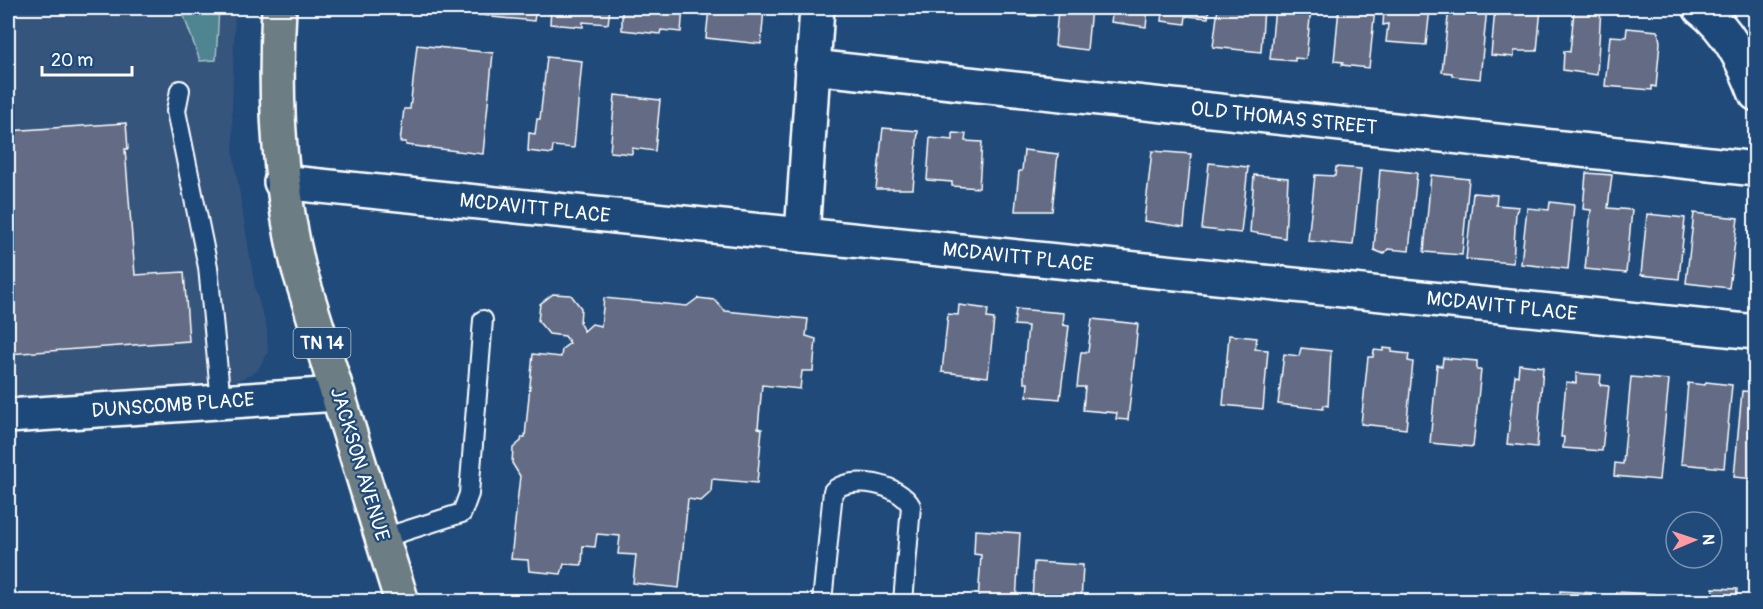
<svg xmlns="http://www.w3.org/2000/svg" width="1763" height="609" font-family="Pangolin,sans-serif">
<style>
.built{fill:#34547d}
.green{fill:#508491;stroke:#a8c2c8;stroke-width:1.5}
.building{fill:#646c84;stroke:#fff;stroke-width:1.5}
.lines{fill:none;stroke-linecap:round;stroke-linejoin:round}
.lane-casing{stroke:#fff;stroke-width:22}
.street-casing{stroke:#fff;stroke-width:38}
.primary-casing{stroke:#fff;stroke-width:38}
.lane{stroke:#1f4a7a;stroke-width:18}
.street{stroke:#1f4a7a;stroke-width:33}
.primary{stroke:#6c7e84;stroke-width:33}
.labels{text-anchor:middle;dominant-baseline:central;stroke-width:4.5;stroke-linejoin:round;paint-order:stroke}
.shield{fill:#1f4a7a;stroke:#bcc9d7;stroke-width:1.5}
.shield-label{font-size:18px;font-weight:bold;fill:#fff}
.street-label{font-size:20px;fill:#fff;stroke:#1f4a7a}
</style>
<rect width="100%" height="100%" fill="#1f4a7a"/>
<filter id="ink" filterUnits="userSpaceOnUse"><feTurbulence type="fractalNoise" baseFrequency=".0167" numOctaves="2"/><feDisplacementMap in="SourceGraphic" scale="12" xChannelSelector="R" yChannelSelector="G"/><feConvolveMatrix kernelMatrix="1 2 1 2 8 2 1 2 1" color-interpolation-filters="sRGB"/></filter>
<g filter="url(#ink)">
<!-- built -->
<path class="built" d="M 8,8 L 235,8 L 232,112 L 234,158 L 255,288 L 267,329 L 268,353 L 257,371 L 239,380 L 8,401 Z"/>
<!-- green -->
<path class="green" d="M 181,8 L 219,8 L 216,60 L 200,61 Z"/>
<!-- building -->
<g class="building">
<path d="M 417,8 L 536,8 L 534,21 L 492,17 L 492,10 L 489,16 Z"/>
<path d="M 551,8 L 610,8 L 608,24 L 583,22 L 583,27 L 550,24 Z"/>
<path d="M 622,8 L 683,8 L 681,32 L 661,30 L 660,34 L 622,30 Z"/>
<path d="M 709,8 L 764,8 L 761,44 L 706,38 Z"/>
<path d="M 1009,8 L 1042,8 L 1042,13 L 1036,12 L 1036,16 L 1021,15 L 1021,10 Z"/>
<path d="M 1058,8 L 1091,8 L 1087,50 L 1055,46 Z"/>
<path d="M 1113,8 L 1148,8 L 1146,27 L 1111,22 Z"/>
<path d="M 1163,8 L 1209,8 L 1208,18 L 1186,16 L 1185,24 L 1162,21 Z"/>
<path d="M 1218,8 L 1264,8 L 1261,52 L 1213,47 Z"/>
<path d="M 1275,8 L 1311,8 L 1306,59 L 1295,58 L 1295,61 L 1270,59 Z"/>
<path d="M 1339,8 L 1375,8 L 1369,68 L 1342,65 L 1343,62 L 1334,61 Z"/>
<path d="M 1390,8 L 1430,8 L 1426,45 L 1386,42 L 1388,24 L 1383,25 L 1384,9 Z"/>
<path d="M 1449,8 L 1487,8 L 1480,79 L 1452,76 L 1452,73 L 1442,72 Z"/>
<path d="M 1495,8 L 1541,8 L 1537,51 L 1514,51 L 1514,57 L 1491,55 Z"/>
<path d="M 1578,8 L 1601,8 L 1597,75 L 1563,70 L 1564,51 L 1570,52 L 1574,11 L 1577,11 Z"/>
<path d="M 1627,28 L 1658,31 L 1660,42 L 1656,87 L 1652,86 L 1652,90 L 1605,86 L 1610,36 L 1626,37 Z"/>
<path d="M 417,45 L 493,53 L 483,154 L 406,145 L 406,142 L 400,142 L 404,109 L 410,109 Z"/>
<path d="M 547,57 L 582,61 L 574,148 L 553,146 L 552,154 L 528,151 L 529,133 L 535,134 L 537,119 L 540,119 Z"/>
<path d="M 615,95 L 660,100 L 655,151 L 632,148 L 632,154 L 610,152 Z"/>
<path d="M 126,123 L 128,149 L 125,149 L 135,275 L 184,272 L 189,341 L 8,354 L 8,131 Z"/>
<path d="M 883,128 L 918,131 L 913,189 L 876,189 Z"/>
<path d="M 953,133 L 966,134 L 965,141 L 982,142 L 979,188 L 952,186 L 952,182 L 927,180 L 930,138 L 953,140 Z"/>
<path d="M 1024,150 L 1058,154 L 1052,211 L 1015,211 L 1019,171 L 1022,171 Z"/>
<path d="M 1152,151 L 1191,154 L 1184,227 L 1144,221 Z"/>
<path d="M 1209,163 L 1248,167 L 1241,233 L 1202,229 Z"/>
<path d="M 1336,167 L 1361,169 L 1353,245 L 1308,241 L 1315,175 L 1335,176 Z"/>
<path d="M 1380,169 L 1417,173 L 1409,251 L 1388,249 L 1384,254 L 1374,250 Z"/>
<path d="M 1586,173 L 1612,175 L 1608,208 L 1632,210 L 1626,273 L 1585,269 L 1591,210 L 1583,209 Z"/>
<path d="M 1254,175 L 1288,178 L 1285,238 L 1250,232 Z"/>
<path d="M 1431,175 L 1469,179 L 1462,255 L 1424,252 Z"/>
<path d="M 1473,193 L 1497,195 L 1496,205 L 1519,207 L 1516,212 L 1513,263 L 1466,259 Z"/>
<path d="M 1550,202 L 1574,205 L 1568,269 L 1521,264 L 1527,208 L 1549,210 Z"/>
<path d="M 1694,213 L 1738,218 L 1729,288 L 1686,283 Z"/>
<path d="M 1647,214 L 1685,218 L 1679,279 L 1641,275 Z"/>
<path d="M 553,294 L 571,295 L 581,308 L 580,324 L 584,331 L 592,324 L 601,326 L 604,298 L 687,306 L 698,298 L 715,300 L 725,311 L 808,319 L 806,336 L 816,339 L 813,371 L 802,371 L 800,389 L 762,385 L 758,428 L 762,429 L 757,483 L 712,479 L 711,492 L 701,501 L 688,499 L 679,588 L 633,583 L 636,555 L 618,554 L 620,536 L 597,534 L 595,547 L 583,546 L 582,565 L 564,564 L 561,574 L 529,571 L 528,560 L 511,559 L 520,476 L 512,463 L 513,448 L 521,441 L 522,437 L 525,437 L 533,354 L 561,357 L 562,349 L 570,343 L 565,336 L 549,334 L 538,321 L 540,304 Z"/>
<path d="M 959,305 L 988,309 L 987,318 L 994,319 L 988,377 L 942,372 L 948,314 L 958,315 Z"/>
<path d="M 1016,309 L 1064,313 L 1063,325 L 1069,326 L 1060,399 L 1027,396 L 1028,383 L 1024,383 L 1024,367 L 1028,326 L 1014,325 Z"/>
<path d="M 1092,319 L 1138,324 L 1128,420 L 1116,419 L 1117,413 L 1083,410 L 1085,387 L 1077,387 L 1081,352 L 1088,352 Z"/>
<path d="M 1229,335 L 1257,338 L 1255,349 L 1268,350 L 1263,409 L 1223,405 Z"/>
<path d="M 1301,348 L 1331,351 L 1328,406 L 1324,405 L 1323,409 L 1278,404 L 1284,354 L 1299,356 Z"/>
<path d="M 1383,348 L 1392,349 L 1392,352 L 1409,354 L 1408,361 L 1413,362 L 1406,429 L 1361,424 L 1368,357 L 1373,357 L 1374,350 L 1383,351 Z"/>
<path d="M 1443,358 L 1477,361 L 1477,370 L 1481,370 L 1473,447 L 1430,443 L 1437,365 L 1442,366 Z"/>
<path d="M 1519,364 L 1543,367 L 1537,447 L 1507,444 L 1515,375 L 1518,376 Z"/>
<path d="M 1576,373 L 1601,375 L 1600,385 L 1609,386 L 1602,451 L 1563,448 L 1564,437 L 1561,437 L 1566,382 L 1576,383 Z"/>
<path d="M 1631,377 L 1669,380 L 1659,480 L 1614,476 L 1615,463 L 1623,464 Z"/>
<path d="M 1706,382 L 1732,385 L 1724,468 L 1681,464 L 1688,383 L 1705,385 Z"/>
<path d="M 1742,391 L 1756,392 L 1756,479 L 1734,477 Z"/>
<path d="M 975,530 L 1020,533 L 1016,602 L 978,602 L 981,555 L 974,554 Z"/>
<path d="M 1034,562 L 1083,565 L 1081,602 L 1032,602 Z"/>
<path d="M 1713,588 L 1737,589 L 1736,602 L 1713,602 Z"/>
<path d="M 1560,591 L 1595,593 L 1598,602 L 1547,602 L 1547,597 L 1560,598 Z"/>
<path d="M 1616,592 L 1655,594 L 1654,602 L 1615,602 Z"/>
<path d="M 1201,598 L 1241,600 L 1241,602 L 1201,602 Z"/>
</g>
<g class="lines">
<!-- lane casing -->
<g class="lane-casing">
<g id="lane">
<path d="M 180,90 L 176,111 L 208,267 L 221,402"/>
<path d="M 383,538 L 462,513 L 469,494 L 483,320"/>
<path d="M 822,602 L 833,491 C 852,474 899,484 911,506 L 903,602"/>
</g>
</g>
<!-- street casing -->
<g class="street-casing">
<g id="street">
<path d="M 1700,8 C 1728,29 1744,62 1756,94"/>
<path d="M 812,67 L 1756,169"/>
<path d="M 281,182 L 1756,332"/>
<path d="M 802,235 L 817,8"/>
<path d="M 8,416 L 338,394"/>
</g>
</g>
<!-- primary casing -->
<g class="primary-casing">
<path id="primary" d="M 279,8 C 274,97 278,183 299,269 L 402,602"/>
</g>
<!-- lane -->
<use href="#lane" class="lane"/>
<!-- street -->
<use href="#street" class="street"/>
<!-- primary -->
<use href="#primary" class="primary"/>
</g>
</g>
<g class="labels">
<!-- shield labels -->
<rect class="shield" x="293.5" y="328" width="57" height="30" rx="4.5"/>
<g class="shield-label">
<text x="322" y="343">TN 14</text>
</g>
<!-- street labels -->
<g class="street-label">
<text transform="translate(1284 118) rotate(6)">OLD THOMAS STREET</text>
<text transform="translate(535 208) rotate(6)">MCDAVITT PLACE</text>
<text transform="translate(1018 257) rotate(6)">MCDAVITT PLACE</text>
<text transform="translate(1502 306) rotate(6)">MCDAVITT PLACE</text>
<text transform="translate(173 405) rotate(-4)">DUNSCOMB PLACE</text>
<text transform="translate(360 464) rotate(73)">JACKSON AVENUE</text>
</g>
</g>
<!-- margin -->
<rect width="1763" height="609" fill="none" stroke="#1f4a7a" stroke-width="30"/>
<rect x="15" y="15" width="1733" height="579" fill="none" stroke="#fff" stroke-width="2" filter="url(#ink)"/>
<!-- north arrow -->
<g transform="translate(1694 540) rotate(88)"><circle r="28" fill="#1f4a7a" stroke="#7992af" stroke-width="1.5"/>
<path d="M0-4.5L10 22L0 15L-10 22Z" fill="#ff9aa2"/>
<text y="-9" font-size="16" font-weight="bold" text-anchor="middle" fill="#ffffff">N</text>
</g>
<!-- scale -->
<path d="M42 66v9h90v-9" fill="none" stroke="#ffffff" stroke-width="3"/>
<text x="51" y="66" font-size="18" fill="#ffffff" stroke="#1f4a7a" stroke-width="4.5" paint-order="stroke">20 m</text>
</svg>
